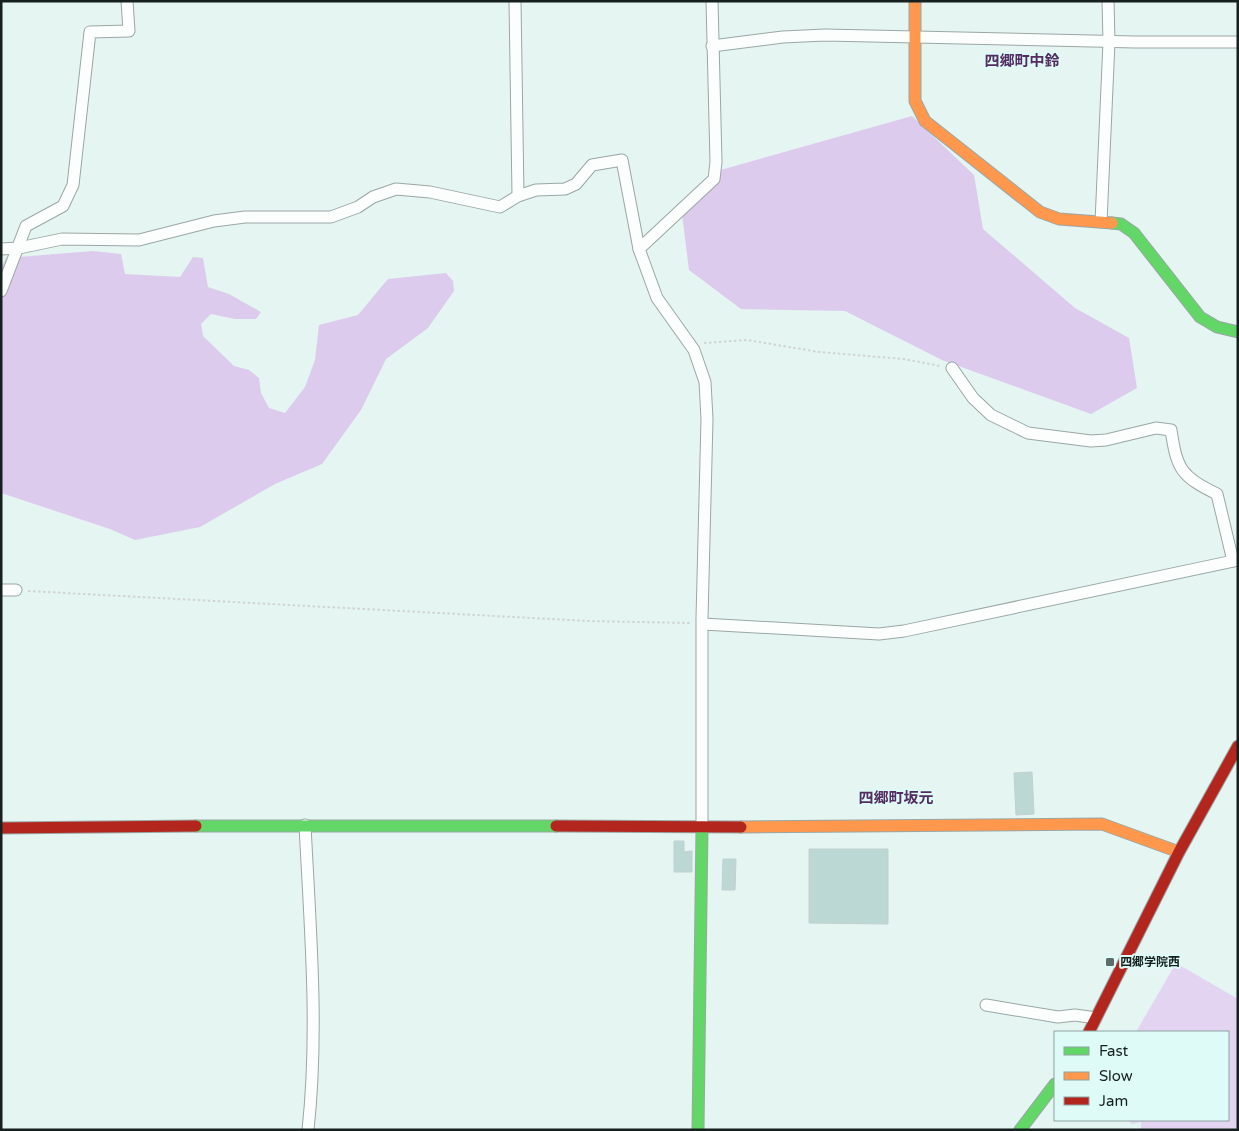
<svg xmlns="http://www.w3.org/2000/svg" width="1239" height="1131" font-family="'Varela Round','Noto Sans JP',sans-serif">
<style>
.green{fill:#e3d5f1}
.forest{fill:#ddcbed}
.building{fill:#bbd8d5;stroke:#c3d0ce}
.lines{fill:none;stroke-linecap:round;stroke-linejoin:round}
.street-casing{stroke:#9aa7a5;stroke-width:13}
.fast-casing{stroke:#9aa7a5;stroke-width:13}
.slow-casing{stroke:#9aa7a5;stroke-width:13}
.jam-casing{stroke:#9aa7a5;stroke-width:13}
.path{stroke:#d0d5d4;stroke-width:2;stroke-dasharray:2.5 2.5;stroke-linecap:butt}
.street{stroke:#fbfefd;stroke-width:11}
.fast{stroke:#63d668;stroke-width:11}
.slow{stroke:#ff974d;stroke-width:11}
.jam{stroke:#b3261e;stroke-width:11}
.poi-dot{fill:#5e6b69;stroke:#defbf7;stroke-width:2}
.labels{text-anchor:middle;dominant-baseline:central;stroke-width:4;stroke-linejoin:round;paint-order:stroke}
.poi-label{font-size:12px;font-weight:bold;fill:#16201f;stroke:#defbf7;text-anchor:start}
.quarter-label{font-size:15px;font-weight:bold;fill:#542c62;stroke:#defbf7}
</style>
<rect width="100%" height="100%" fill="#e4f5f2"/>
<!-- green -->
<path class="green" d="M 1176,963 L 1238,999 L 1238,1130 L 1141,1130 L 1141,1122 L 1132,1124 L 1128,1120 L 1228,1120 L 1228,1032 L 1136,1032 Z"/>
<!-- forest -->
<g class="forest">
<path d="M 912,116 L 974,175 L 983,229 L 1075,308 L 1129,338 L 1137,388 L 1091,414 L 942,360 L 845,311 L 741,309 L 689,270 L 682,214 L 710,173 Z"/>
<path d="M 93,251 L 121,254 L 125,274 L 180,277 L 193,257 L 203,258 L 208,287 L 229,294 L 261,312 L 256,319 L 235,319 L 211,314 L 201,324 L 203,336 L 234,366 L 249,370 L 259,378 L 261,393 L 269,408 L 285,413 L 305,387 L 315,360 L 319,325 L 358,315 L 388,279 L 446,273 L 453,281 L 454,291 L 428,328 L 386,359 L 361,410 L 322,464 L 275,484 L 200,527 L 135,540 L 110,529 L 1,493 L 1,269 L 6,258 Z"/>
</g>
<!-- building -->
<g class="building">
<path d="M 1032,772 L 1034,814 L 1016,815 L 1014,773 Z"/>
<path d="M 674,841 L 684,841 L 684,852 L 692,851 L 692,872 L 674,872 Z"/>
<path d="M 809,849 L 888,849 L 888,924 L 809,923 Z"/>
<path d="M 723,859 L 736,859 L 735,890 L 722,890 Z"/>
</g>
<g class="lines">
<!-- street casing -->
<g class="street-casing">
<g id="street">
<path d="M 515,1 L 518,196"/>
<path d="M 712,46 L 783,37 L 825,35 L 1135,42 L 1238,42"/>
<path d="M 1101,222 L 1109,42 L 1108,1"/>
<path d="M 1,249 L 19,248 L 62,239 L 139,240 L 214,221 L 245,217 L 331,217 L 358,207 L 373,197 L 396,189 L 430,192 L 500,207 L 518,196 L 536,190 L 565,189 L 576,184 L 592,165 L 622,160 L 639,249 L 657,298 L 694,350 L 705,382 L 707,419 L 702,618 L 702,827"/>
<path d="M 639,249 L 714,179 L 716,162 L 712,1"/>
<path d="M 1,291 L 26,226 L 63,206 L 73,185 L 90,32 L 129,31 L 127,1"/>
<path d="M 952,368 L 973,398 L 991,415 L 1028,433 L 1091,441 L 1106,440 L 1156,428 L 1171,430 C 1177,470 1181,476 1217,494 L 1233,561"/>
<path d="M 1,590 L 16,590"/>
<path d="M 703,624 L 879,634 L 904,631 L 1238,560"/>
<path d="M 305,825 C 310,927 319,1029 308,1130"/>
<path d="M 986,1005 L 1058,1017 L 1075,1015 L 1096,1018"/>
</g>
</g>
<!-- fast casing -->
<g class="fast-casing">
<g id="fast">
<path d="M 1112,223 L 1121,224 L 1134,233 L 1200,317 L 1217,327 L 1238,332"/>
<path d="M 196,826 L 556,826"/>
<path d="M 698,1130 L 702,827"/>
<path d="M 1020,1130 L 1055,1084"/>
</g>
</g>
<!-- slow casing -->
<g class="slow-casing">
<g id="slow">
<path d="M 915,1 L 915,101 L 925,121 L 1040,212 L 1059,219 L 1112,223"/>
<path d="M 741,827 L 1102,824 L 1179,852"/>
</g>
</g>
<!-- jam casing -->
<g class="jam-casing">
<g id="jam">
<path d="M 556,826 L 741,827"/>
<path d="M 1,828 L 196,826"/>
<path d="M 1089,1032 L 1179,852 L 1238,746"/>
</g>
</g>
<!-- path -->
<g class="path">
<path d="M 704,343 L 747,340 L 819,352 L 904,359 L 940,366"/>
<path d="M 28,591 L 588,621 L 690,623"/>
</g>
<!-- street -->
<use href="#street" class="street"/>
<!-- fast -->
<use href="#fast" class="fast"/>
<!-- slow -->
<use href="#slow" class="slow"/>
<!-- jam -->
<use href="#jam" class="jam"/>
</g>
<!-- markers -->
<rect class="poi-dot" x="1105" y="957" width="10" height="10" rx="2.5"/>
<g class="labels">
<!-- poi labels -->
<g class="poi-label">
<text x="1120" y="962">四郷学院西</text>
</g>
<!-- quarter labels -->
<g class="quarter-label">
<text x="1022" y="61">四郷町中鈴</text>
<text x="896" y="798">四郷町坂元</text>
</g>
</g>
<!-- border -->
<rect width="1239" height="1131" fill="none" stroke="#16201f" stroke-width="5"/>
<!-- legend -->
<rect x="1054" y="1031" width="175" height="90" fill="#defbf7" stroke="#8ea3a1"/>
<rect x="1064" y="1047" width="25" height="8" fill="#63d668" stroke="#8ea3a1"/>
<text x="1099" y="1056" font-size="15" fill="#16201f">Fast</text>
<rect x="1064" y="1072" width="25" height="8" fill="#ff974d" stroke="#8ea3a1"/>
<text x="1099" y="1081" font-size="15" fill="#16201f">Slow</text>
<rect x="1064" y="1097" width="25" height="8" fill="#b3261e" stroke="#8ea3a1"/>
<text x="1099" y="1106" font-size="15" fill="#16201f">Jam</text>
</svg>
